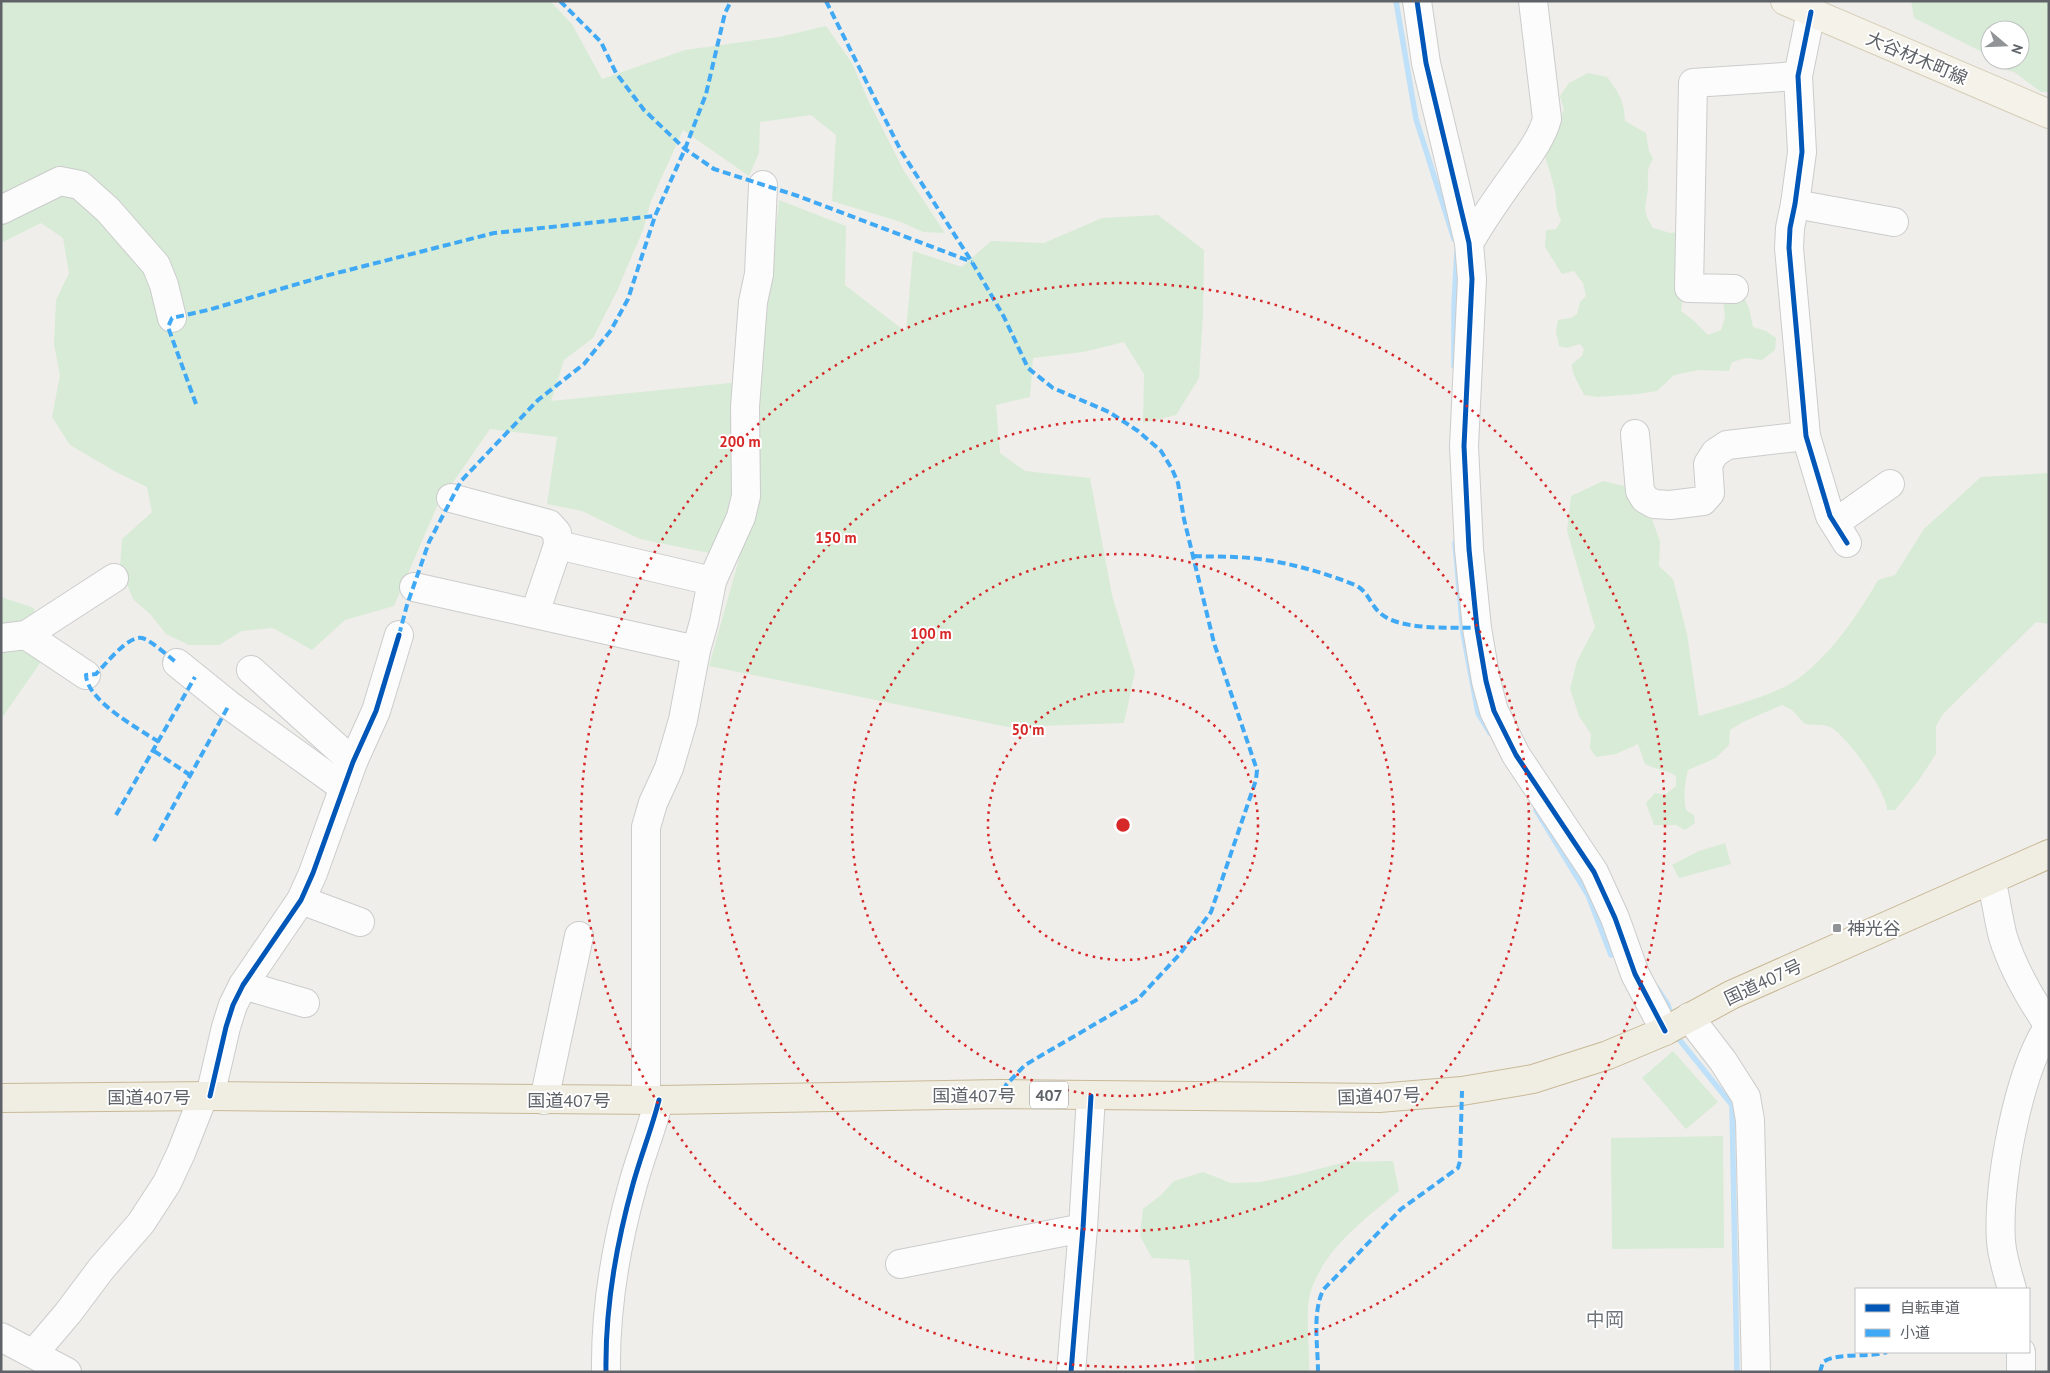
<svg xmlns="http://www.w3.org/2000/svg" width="2050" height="1373" font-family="'PT Sans','Noto Sans JP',sans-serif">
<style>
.green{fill:#d8ebd6}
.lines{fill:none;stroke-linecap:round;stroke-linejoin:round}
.stream{stroke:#bfe0f9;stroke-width:5.5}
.minor-casing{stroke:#cbcccc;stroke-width:30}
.major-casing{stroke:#d7ceb8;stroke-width:30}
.highway-casing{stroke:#c8b996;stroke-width:30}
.minor{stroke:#fdfcfc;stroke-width:28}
.major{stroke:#f4f2e9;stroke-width:28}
.highway{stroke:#f0ede3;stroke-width:28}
.quiet{stroke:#3fa9f5;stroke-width:4;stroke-dasharray:8 4;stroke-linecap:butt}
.cycleway-casing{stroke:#fff;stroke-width:8}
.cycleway{stroke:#0057b8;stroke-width:5}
.ring{fill:none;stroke:#d62828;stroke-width:2.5;stroke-dasharray:2.5 5}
.poi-dot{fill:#919496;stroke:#fff;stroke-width:2}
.labels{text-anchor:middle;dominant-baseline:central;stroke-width:4;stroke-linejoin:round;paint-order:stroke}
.shield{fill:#fff;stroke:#8f9295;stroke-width:1}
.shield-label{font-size:16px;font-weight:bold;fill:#5f6368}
.street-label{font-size:18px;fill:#5f6368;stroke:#fff}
.poi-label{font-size:18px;fill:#5f6368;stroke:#fff;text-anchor:start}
.neighbourhood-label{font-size:19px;fill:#70757a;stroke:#fff}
.centre{fill:#d62828;stroke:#fff;stroke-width:2.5}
.ring-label{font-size:15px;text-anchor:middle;font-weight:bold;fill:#d62828;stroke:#fff;stroke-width:4;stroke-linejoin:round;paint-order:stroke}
</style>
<rect width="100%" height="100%" fill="#efeeea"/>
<!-- green -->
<g class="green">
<path d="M 1,1 L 550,1 L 572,24 L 602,79 L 685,50 L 779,37 L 826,26 L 852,63 L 869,102 L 904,171 L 945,233 L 923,232 L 901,222 L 832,201 L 836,135 L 811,115 L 760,122 L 759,153 L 749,176 L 683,130 L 651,201 L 643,230 L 617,291 L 593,338 L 564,360 L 551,401 L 760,380 L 779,200 L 846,226 L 845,285 L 906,332 L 913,251 L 962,267 L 991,241 L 1044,243 L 1102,218 L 1158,215 L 1204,250 L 1203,314 L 1199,378 L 1176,415 L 1143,423 L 1144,374 L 1124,342 L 1083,352 L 1033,358 L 1030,397 L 996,405 L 1000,453 L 1025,471 L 1090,478 L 1112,595 L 1135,672 L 1124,723 L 1008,727 L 709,666 L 739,559 L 640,539 L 582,511 L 547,504 L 557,437 L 490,429 L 438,504 L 394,606 L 345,620 L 312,650 L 273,628 L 242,631 L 219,645 L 189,645 L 166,634 L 151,615 L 133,599 L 120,567 L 122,539 L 152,512 L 147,487 L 116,472 L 70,445 L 52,417 L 60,375 L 54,344 L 56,300 L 69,273 L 63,238 L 41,223 L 1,243 Z"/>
<path d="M 1911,1 L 2049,1 L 2049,92 L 2041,92 L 2014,72 L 1999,68 L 1990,60 L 2020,60 L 2020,30 L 1990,30 L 1990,60 L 1980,51 L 1914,18 Z"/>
<path d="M 1588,73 L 1607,77 C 1619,93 1624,100 1625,121 L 1646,133 L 1649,151 L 1653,159 C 1646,171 1648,173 1648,186 C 1647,207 1640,207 1653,228 L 1670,233 L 1679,232 L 1683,297 L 1681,311 L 1693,320 L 1708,335 L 1721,330 L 1725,318 L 1723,299 L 1742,293 L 1749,308 L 1753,327 L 1766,331 L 1776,338 L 1775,350 L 1762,360 L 1746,358 L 1732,362 L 1729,371 L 1699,370 L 1674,375 L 1657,391 L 1638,394 L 1597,397 L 1584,395 C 1580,385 1571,374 1572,364 L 1582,356 L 1584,349 L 1580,344 L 1566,348 L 1559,346 L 1556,331 L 1558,320 L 1571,318 L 1577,314 L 1580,302 L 1586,296 L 1583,283 L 1574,271 L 1562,274 L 1545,247 L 1546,230 L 1556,229 L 1561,221 L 1557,210 L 1555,190 L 1545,156 L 1546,143 L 1564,110 L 1560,96 L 1569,83 Z"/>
<path d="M 2049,473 L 2049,624 L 2036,622 L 1943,714 L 1936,726 L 1936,754 L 1919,780 L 1895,810 L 1887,810 C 1887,792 1849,739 1832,728 C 1826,724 1813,725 1805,724 L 1792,710 L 1782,705 L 1743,722 L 1730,730 L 1729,745 L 1716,758 L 1688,770 C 1685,784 1683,795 1686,810 L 1694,815 L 1695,823 L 1685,830 L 1676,825 L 1654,825 L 1646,803 L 1655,793 L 1665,795 L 1676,786 L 1676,776 C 1667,770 1655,769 1645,764 L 1638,744 L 1616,754 L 1596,757 L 1590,748 L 1591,734 L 1579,716 L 1570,689 L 1577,661 L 1595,627 L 1567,531 L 1571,496 L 1603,481 L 1632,488 L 1648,509 L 1660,541 L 1659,566 L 1673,579 L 1687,634 L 1699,716 C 1725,708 1779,694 1799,678 C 1832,653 1858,615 1878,580 L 1895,575 L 1924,529 L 1981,477 Z"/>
<path d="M 1,597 L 34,608 L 45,656 L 1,719 Z"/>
<path d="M 1725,843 L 1731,864 L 1679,878 L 1672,865 L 1699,851 Z"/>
<path d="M 1673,1051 L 1718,1102 L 1686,1129 L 1642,1078 Z"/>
<path d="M 1723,1136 L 1724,1248 L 1612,1249 L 1611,1138 Z"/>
<path d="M 1393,1161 L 1399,1191 C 1365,1219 1323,1249 1310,1294 C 1305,1311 1310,1353 1309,1372 L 1195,1372 L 1191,1277 L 1189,1260 L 1152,1258 L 1140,1236 L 1143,1209 L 1161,1195 L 1174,1181 L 1203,1172 L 1231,1183 L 1260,1182 L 1291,1176 L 1346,1162 Z"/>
</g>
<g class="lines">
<!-- stream -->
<g class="stream">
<path d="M 1396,1 L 1416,119 L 1454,239"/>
<path d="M 1454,366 L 1454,305 L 1457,250"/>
<path d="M 1455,543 L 1463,633 L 1478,713 L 1490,733"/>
<path d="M 1536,810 L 1588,895 L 1611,955 L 1620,954"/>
<path d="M 1657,988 L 1668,1005 L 1672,1017"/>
<path d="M 1676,1034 L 1678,1038 L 1732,1105 L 1737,1372"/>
</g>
<!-- minor casing -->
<g class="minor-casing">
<g id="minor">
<path d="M 1417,1 L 1426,63 L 1469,243 L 1472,279 L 1464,446 L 1469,549 L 1477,628 L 1486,681 L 1494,711 L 1516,755 L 1594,872 L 1615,918 L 1635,974 L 1665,1031"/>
<path d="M 1811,12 L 1798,76 L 1802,152 L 1795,204 L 1790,228 L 1789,248 L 1806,436 L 1830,516 L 1847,543"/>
<path d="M 1795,204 L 1894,222"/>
<path d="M 1,210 L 60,181 L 80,185 L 108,210 L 156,265 L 164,285 L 172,318"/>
<path d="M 1469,243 C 1483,219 1499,196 1515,174 C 1527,157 1541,140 1547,119 L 1533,1"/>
<path d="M 1734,289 L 1689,288 L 1693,83 L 1798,76"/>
<path d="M 1635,434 L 1640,491 L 1645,499 L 1654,504 L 1670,505 L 1703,501 L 1710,493 L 1708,464 L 1715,453 L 1727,445 L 1806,436"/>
<path d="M 451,498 L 549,524 L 557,533 L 558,545 L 535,613"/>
<path d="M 1835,523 L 1890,484"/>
<path d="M 558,545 L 712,581"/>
<path d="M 414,587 L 696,650"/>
<path d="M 26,635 L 86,675"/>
<path d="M 1,638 L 26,635 L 114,578"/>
<path d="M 177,663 L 229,705 L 344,788"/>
<path d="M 251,670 L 353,762"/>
<path d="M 1991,880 C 1996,898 1998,918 2003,937 C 2013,969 2030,998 2049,1026"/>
<path d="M 301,900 L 360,922"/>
<path d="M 243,985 L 305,1003"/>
<path d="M 1689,1017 L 1723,1061 L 1746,1097 L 1750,1120 L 1756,1372"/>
<path d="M 210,1096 L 226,1027 L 233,1005 L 243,985 L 301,900 L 313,873 L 353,762 L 376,711 L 399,635"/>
<path d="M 646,1099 L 646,827 L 653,803 L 669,768 L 683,720 L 696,650 L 704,622 L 712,581 L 741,517 L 746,496 L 745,407 L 753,302 L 759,274 L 763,185"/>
<path d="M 544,1100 L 579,936"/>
<path d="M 900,1264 L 1083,1228"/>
<path d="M 2012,1289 C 2008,1274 2002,1257 2001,1241 C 1997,1185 2018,1072 2049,1026"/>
<path d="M 1,1337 L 67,1372"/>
<path d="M 2021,1352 L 2021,1372"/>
<path d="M 34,1353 L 68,1313 L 101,1269 L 141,1223 L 167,1183 L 181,1153 L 203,1097"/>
<path d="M 606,1372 C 605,1308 616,1245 633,1184 C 641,1155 652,1128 659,1100"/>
<path d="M 1071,1372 L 1083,1228 L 1091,1096"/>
</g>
</g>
<!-- major casing -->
<g class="major-casing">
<path id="major" d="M 1785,1 L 2049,114"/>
</g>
<!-- highway casing -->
<g class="highway-casing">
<path id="highway" d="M 1,1098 L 210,1096 L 659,1100 L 1002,1094 L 1379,1098 L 1462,1091 L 1533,1079 L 1608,1055 L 1665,1031 L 1731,995 L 2049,854"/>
</g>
<!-- minor -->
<use href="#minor" class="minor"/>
<!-- major -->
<use href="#major" class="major"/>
<!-- highway -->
<use href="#highway" class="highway"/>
<!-- quiet -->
<g class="quiet">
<path d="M 560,1 L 601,42 L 616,73 L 644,110 L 685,149 L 714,169 L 798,196 L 972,262"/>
<path d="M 826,1 L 901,151 L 972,262 L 1004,317 L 1028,368 L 1053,388 L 1109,412 L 1138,431 L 1161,451 L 1172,469 L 1178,483 L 1184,519 L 1214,643 L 1257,770 L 1256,780 L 1211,912 L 1179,955 L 1138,999 L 1025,1065 L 1006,1085 L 1002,1094"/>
<path d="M 196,404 L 168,327 L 172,318 L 208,310 L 325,276 L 494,233 L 655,216"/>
<path d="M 1194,556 C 1215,557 1237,556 1259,559 C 1291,563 1325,573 1355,585 C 1368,591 1370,604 1380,613 C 1400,631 1450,627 1477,628"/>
<path d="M 399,635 L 407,605 L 429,542 L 461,481 L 538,400 L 584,364 L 611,330 L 628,299 L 655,216 L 685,149 L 706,94 L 725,13 L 731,1"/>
<path d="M 159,742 C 139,729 87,701 86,675 L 96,674 C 105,665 128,635 142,638 C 151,640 169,657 177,663"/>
<path d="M 154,751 L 190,775"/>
<path d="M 116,815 L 195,677"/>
<path d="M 154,841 L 229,705"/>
<path d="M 1318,1372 C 1318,1346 1312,1314 1323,1290 L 1401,1209 L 1458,1168 L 1460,1161 L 1462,1091"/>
<path d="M 1820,1372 L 1823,1362 C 1838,1352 1868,1358 1887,1352"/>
</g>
<!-- cycleway casing -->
<g class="cycleway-casing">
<g id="cycleway">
<path d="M 1417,1 L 1426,63 L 1469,243 L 1472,279 L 1464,446 L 1469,549 L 1477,628 L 1486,681 L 1494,711 L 1516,755 L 1594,872 L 1615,918 L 1635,974 L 1665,1031"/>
<path d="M 1811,12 L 1798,76 L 1802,152 L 1795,204 L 1790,228 L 1789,248 L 1806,436 L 1830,516 L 1847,543"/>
<path d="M 210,1096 L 226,1027 L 233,1005 L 243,985 L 301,900 L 313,873 L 353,762 L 376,711 L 399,635"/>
<path d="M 606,1372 C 605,1308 616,1245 633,1184 C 641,1155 652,1128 659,1100"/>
<path d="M 1071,1372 L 1083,1228 L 1091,1096"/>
</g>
</g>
<!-- cycleway -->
<use href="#cycleway" class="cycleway"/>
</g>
<!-- distance rings -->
<g class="ring">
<circle cx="1123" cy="825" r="135"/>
<circle cx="1123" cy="825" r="271"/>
<circle cx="1123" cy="825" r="406"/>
<circle cx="1123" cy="825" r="542"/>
</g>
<!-- markers -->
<rect class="poi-dot" x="1832" y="923" width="10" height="10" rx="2.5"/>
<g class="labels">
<!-- shield labels -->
<rect class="shield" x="1030" y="1081.5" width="38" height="27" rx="4"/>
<g class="shield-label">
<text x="1049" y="1095">407</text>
</g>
<!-- street labels -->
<g class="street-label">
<text transform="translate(1917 58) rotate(23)">大谷材木町線</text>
<text transform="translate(1763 982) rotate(-25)">国道407号</text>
<text x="974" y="1095">国道407号</text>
<text transform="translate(1379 1096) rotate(-2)">国道407号</text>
<text x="149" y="1097">国道407号</text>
<text x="569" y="1100">国道407号</text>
</g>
<!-- poi labels -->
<g class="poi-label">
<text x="1847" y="928">神光谷</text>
</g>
<!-- neighbourhood labels -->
<g class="neighbourhood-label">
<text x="1605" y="1319">中岡</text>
</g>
</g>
<circle cx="1123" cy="825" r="8" class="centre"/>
<g class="ring-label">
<text x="740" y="447">200 m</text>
<text x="836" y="543">150 m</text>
<text x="931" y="639">100 m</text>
<text x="1028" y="735">50 m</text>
</g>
<!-- border -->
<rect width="2050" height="1373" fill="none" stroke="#5f6368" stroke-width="5"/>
<!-- legend -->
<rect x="1855" y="1288" width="175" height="65" fill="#ffffff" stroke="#bfc1c3"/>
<rect x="1865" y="1304" width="25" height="8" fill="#0057b8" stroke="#bfc1c3"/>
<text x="1900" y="1313" font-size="15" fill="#5f6368">自転車道</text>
<rect x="1865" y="1329" width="25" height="8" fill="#3fa9f5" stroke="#bfc1c3"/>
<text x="1900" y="1338" font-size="15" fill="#5f6368">小道</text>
<!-- north arrow -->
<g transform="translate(2005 45) rotate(109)"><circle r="24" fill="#ffffff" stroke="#bfc1c3"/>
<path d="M0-4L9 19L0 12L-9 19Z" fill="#919496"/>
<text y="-8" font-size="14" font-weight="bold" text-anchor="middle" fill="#5f6368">N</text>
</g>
</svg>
